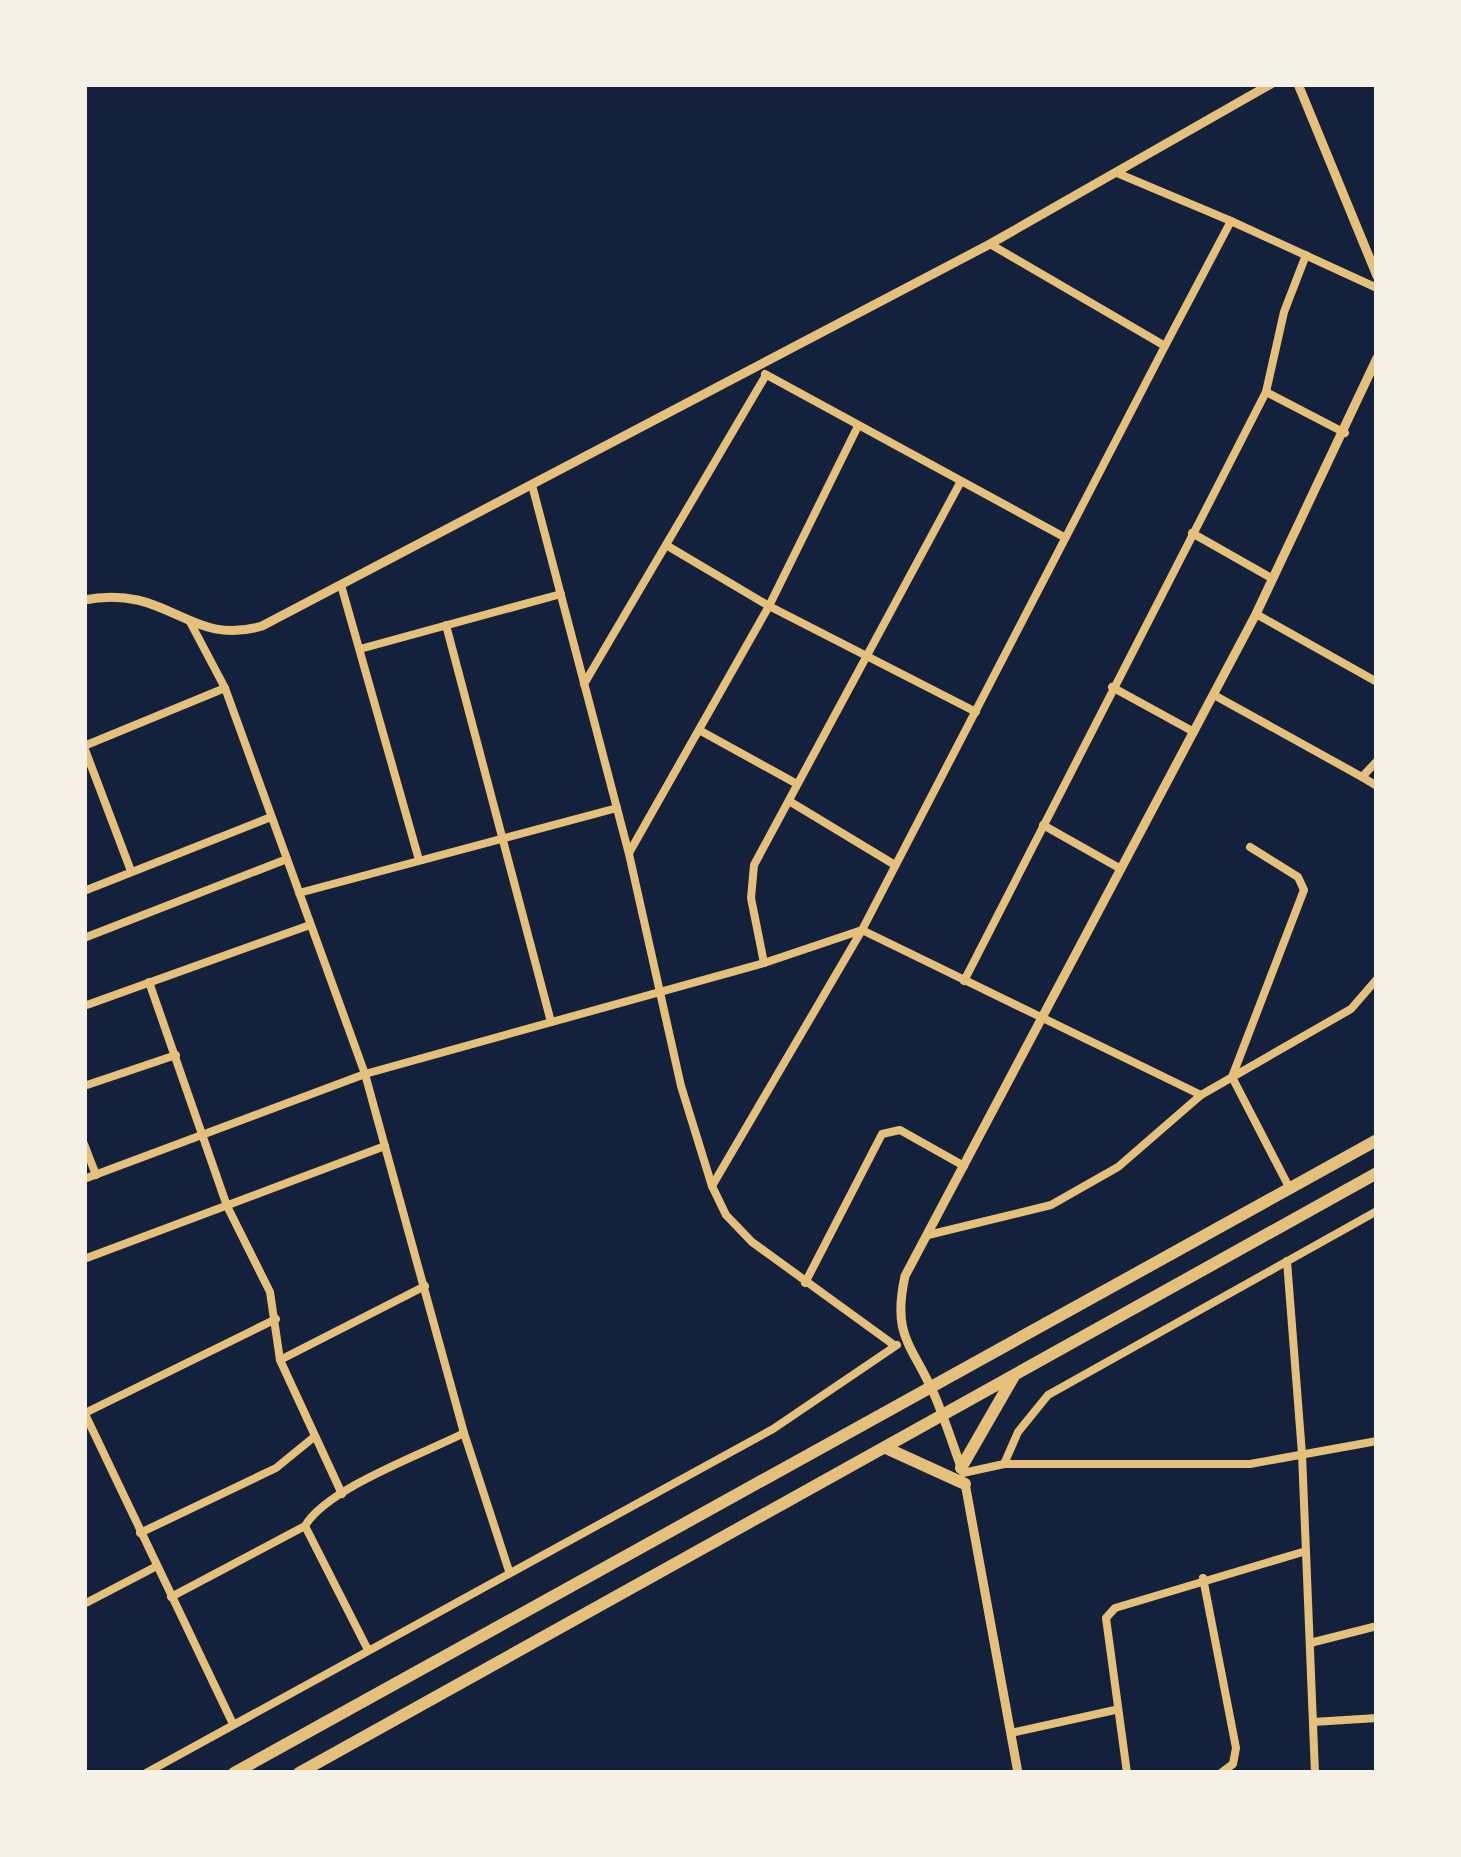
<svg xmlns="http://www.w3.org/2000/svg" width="1461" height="1857" font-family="'Public Sans',sans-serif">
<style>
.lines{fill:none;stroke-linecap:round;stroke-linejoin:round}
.minor{stroke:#e5c07b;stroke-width:8}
.tertiary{stroke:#e5c07b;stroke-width:9}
.primary{stroke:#e5c07b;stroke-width:12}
</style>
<rect width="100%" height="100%" fill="#14213d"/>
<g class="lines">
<!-- minor -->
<g class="minor">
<path d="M 1117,173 L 1231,221"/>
<path d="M 1165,346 L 1231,221 L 1377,288"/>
<path d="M 765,374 L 1064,537"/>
<path d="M 1266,392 L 1345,433"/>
<path d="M 532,485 L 629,854 L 681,1086 L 712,1186 L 726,1215 L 752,1242 L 894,1345"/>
<path d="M 1192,533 L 1273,579"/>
<path d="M 666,545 L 769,606 L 976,712"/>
<path d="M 341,585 L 419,860"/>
<path d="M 1256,614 L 1377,682"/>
<path d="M 189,620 L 225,688 L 365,1074 L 464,1433 L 509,1571"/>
<path d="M 446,625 L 551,1022"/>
<path d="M 360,649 L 561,594"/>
<path d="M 584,684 L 766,375"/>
<path d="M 1112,687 L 1194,732"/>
<path d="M 1214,695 L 1362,777 L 1377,761"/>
<path d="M 699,730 L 797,784"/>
<path d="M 84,746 L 225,688"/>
<path d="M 84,747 L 131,871"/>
<path d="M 1362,777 L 1377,786"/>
<path d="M 789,801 L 895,865"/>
<path d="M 1043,825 L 1121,869"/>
<path d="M 1250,847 L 1298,877 L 1304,890 L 1232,1077 L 1289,1187"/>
<path d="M 629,853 L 769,606 L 858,426"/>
<path d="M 84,891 L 271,817"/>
<path d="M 299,893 L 617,808"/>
<path d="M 84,938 L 287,859"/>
<path d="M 764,963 L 751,898 L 754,865 L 960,483"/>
<path d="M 964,981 L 1266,392 L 1284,312 L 1306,255"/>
<path d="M 149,982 L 227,1206 L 270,1292 L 280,1360 L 425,1286"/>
<path d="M 84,1006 L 310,925"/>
<path d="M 84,1086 L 176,1055"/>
<path d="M 84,1144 L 96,1175"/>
<path d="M 84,1179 L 365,1074 L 764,963 L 862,930 L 1201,1095"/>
<path d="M 712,1186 L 862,930 L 1165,346 L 990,244"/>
<path d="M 928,1235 L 1051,1205 L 1118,1167 L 1201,1095 L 1351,1009 L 1377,979"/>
<path d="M 84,1259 L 385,1146"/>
<path d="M 1287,1261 L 1302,1454 L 1315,1773"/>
<path d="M 805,1283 L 882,1134 L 900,1130 L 964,1166"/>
<path d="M 280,1360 L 342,1494"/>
<path d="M 84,1412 L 233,1724"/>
<path d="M 85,1413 L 276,1319"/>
<path d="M 1004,1464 L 1018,1432 L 1048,1395 L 1377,1211"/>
<path d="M 963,1473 L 1004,1464 L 1250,1464 L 1377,1441"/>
<path d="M 305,1526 L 367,1648"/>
<path d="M 140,1533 L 276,1468 L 314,1437"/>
<path d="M 1203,1578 L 1236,1748 L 1233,1764 L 1221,1773"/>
<path d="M 171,1597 L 305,1526 C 327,1488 423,1454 464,1433"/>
<path d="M 84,1604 L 155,1567"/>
<path d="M 1310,1643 L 1377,1626"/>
<path d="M 1313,1722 L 1377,1718"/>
<path d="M 1011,1733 L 1115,1710"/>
<path d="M 146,1773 L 773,1429 L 897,1345"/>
<path d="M 1127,1773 L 1106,1618 L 1115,1608 L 1306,1551"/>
</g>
<!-- tertiary -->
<g class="tertiary">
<path d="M 1298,84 L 1377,276"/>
<path d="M 84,600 C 169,583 188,648 262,626 L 990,244 L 1271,84"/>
<path d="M 961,1467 C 952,1442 944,1417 934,1394 C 911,1343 892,1336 905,1276 L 1256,614 L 1377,358"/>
<path d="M 965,1483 L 1018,1773"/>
</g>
<!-- primary -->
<g class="primary">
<path d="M 886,1448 L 965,1484"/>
<path d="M 961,1468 L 1014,1376"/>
<path d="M 234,1773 L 1377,1140"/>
<path d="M 299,1773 L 1377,1173"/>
</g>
</g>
<!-- border -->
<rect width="1461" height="1857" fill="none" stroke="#f6f1e7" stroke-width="174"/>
</svg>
